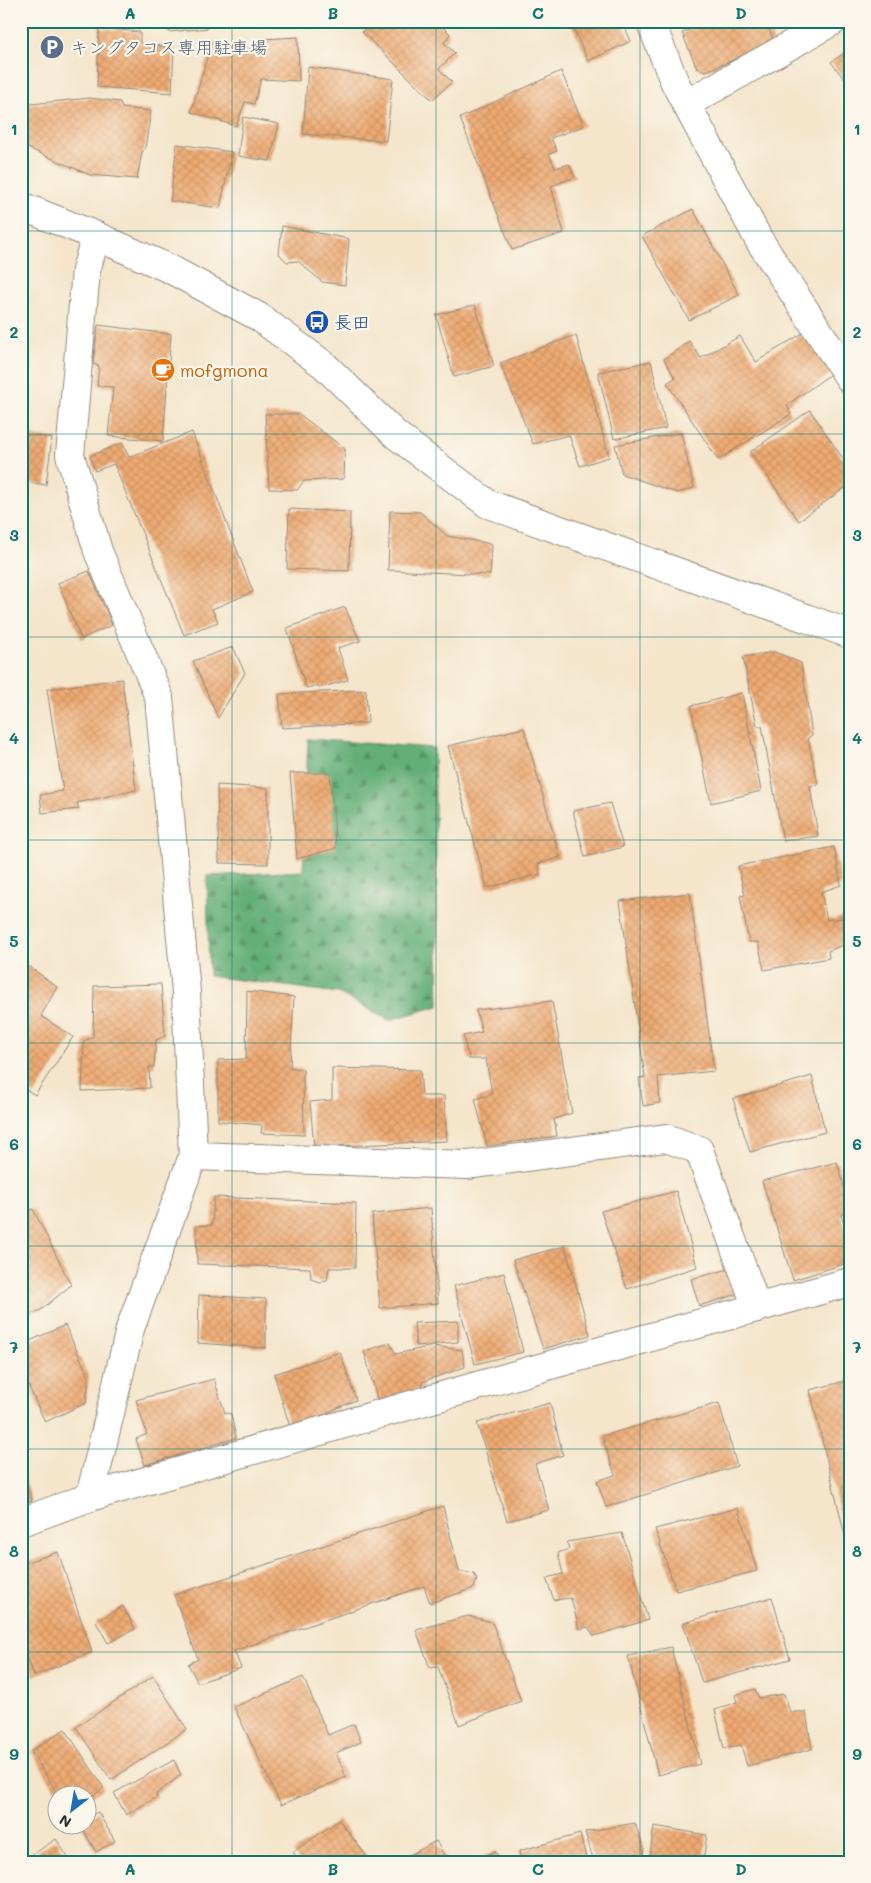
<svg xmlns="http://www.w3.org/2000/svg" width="871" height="1883" font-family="Mali,'Klee One',sans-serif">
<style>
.forest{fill:url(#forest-firs);stroke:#486d51}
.building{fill:url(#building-cross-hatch)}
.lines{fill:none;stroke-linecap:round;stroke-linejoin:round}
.minor-casing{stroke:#90887b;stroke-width:30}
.tertiary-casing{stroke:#90887b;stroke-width:30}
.minor{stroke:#fff;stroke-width:28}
.tertiary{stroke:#fff;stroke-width:28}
.grid{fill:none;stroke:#0f766e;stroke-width:1;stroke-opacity:0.55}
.labels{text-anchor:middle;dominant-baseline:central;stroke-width:4.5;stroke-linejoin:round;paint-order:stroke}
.service-label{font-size:18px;fill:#4e5e75;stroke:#fbf7ec;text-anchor:start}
.transit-label{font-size:18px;fill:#164399;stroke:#fbf7ec;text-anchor:start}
.food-label{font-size:18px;fill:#c56008;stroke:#fbf7ec;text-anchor:start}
.neatline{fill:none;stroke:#0f766e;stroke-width:2}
.grid-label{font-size:16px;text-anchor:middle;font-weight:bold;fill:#0f766e}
</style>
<defs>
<pattern id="forest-firs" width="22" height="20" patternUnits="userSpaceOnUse" patternTransform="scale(1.25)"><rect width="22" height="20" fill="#64af77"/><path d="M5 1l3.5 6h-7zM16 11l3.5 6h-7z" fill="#538f62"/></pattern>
<pattern id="building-cross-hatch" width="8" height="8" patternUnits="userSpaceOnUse" patternTransform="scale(1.25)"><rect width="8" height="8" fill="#eeaa72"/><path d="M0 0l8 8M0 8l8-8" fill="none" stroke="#cc9263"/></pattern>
</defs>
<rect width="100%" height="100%" fill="#fbf7ec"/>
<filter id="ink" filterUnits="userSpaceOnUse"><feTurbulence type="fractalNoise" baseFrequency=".02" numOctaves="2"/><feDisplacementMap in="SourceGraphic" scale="10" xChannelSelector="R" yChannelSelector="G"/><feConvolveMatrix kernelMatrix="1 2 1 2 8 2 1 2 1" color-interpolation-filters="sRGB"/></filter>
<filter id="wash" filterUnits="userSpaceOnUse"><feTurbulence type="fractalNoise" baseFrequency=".0096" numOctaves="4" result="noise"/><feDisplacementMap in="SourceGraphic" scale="20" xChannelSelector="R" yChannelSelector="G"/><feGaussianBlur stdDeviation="1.12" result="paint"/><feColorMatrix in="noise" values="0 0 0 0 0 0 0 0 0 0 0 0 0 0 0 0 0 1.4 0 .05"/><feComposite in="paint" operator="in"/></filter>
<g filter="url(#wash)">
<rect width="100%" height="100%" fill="#f4e5cb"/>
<!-- forest -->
<path class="forest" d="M 308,739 L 434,748 L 439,1006 L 389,1020 L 338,993 L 209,976 L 207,876 L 303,871 Z"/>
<g id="blocks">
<!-- building -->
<g class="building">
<path d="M 167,21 L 207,21 L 208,28 L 169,32 Z"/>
<path d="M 212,21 L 245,21 L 245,22 L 213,27 Z"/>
<path d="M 374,21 L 437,21 L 450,34 L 444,43 L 455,53 L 439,69 L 452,82 L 432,100 L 362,32 Z"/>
<path d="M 570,21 L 622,21 L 631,41 L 588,61 Z"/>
<path d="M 681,21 L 701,21 L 684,29 Z"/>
<path d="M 709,21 L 765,21 L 775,43 L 706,71 L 697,68 L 682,33 Z"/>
<path d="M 99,28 L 140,32 L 140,43 L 174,48 L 172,93 L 97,87 Z"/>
<path d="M 298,37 L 299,81 L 261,79 L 254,104 L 245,102 L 236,126 L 191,112 L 212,41 L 260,54 L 262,39 Z"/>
<path d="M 850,49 L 850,86 L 831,62 Z"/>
<path d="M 308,67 L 393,79 L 386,141 L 303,134 Z"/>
<path d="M 561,71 L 584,126 L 551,138 L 557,151 L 549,154 L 555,168 L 569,164 L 575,177 L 551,186 L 564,233 L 512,250 L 460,118 Z"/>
<path d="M 90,98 L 120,102 L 122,108 L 151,111 L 145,148 L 142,152 L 137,179 L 90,175 L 21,145 L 21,105 Z"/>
<path d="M 243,117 L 279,124 L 270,161 L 238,156 Z"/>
<path d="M 177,144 L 232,152 L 220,208 L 170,201 Z"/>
<path d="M 693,209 L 739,295 L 689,320 L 642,236 Z"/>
<path d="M 282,226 L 349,239 L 345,285 L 322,282 L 298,261 L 287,262 L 279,254 Z"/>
<path d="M 475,305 L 494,366 L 454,377 L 436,315 Z"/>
<path d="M 98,325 L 171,334 L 163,441 L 108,436 L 113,387 L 97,386 L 99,366 L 93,364 Z"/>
<path d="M 803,333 L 832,373 L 787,405 L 791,414 L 718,460 L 667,383 L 675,378 L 664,359 L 689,341 L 701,358 L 740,336 L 756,362 Z"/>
<path d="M 576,335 L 609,457 L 580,466 L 569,435 L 533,444 L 500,363 Z"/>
<path d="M 651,361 L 666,428 L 614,439 L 598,372 Z"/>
<path d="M 810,410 L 850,469 L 850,484 L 799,521 L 750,452 Z"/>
<path d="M 265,414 L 299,414 L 345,449 L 344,479 L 304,481 L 297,490 L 269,489 Z"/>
<path d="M 192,432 L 253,592 L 212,609 L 218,622 L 184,635 L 114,464 L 95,471 L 90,456 L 122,443 L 129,457 Z"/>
<path d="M 681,433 L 694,488 L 677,493 L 622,474 L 615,445 Z"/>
<path d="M 21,434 L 52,438 L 46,485 L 21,481 Z"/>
<path d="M 289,509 L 350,512 L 349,571 L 287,569 Z"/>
<path d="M 390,511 L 420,512 L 447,536 L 492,544 L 490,575 L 388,570 Z"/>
<path d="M 89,571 L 112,625 L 81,639 L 58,583 Z"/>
<path d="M 345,607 L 360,641 L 338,648 L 348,680 L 319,688 L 318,685 L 306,688 L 287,628 Z"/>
<path d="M 233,647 L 245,673 L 218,718 L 193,661 Z"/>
<path d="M 775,652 L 801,663 L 812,735 L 808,738 L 818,785 L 810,786 L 818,836 L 783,841 L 762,726 L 757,726 L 743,657 Z"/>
<path d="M 122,679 L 136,790 L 77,803 L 79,809 L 42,813 L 40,795 L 63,791 L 47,689 Z"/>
<path d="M 366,690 L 368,723 L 282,728 L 279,694 Z"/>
<path d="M 742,693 L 761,791 L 711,803 L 691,706 Z"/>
<path d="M 524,728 L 560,857 L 538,864 L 540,874 L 487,888 L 448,746 Z"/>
<path d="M 290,773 L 330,773 L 336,848 L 297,859 Z"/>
<path d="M 217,785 L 268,788 L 268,864 L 219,863 Z"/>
<path d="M 610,803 L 623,847 L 585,857 L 573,811 Z"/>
<path d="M 834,847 L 841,885 L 821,892 L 827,920 L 842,918 L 846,944 L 828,951 L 829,958 L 764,970 L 758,942 L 749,942 L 740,896 L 745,895 L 738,866 Z"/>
<path d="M 690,893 L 714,1071 L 658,1077 L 660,1103 L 643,1106 L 639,1078 L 645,1077 L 620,901 Z"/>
<path d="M 23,962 L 57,987 L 41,1016 L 73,1037 L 35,1095 L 21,1086 L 21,964 Z"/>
<path d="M 161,984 L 165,1036 L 156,1040 L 154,1067 L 149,1067 L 150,1088 L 82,1091 L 84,1041 L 93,1037 L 94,986 Z"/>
<path d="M 247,991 L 294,997 L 290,1067 L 303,1070 L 304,1135 L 261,1133 L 262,1125 L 218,1121 L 218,1060 L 246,1059 Z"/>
<path d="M 552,1001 L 572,1113 L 554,1119 L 557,1136 L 487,1146 L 475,1099 L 492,1094 L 486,1059 L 469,1059 L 463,1036 L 482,1032 L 476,1010 Z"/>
<path d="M 332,1068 L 420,1070 L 422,1096 L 444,1096 L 447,1141 L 314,1147 L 310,1102 L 332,1100 Z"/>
<path d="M 812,1076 L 825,1132 L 750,1152 L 733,1099 Z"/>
<path d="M 837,1162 L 850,1205 L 850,1208 L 841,1215 L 850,1242 L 850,1262 L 793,1280 L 762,1181 Z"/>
<path d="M 676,1191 L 697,1267 L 627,1289 L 601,1211 Z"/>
<path d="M 214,1197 L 356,1203 L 355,1268 L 329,1268 L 327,1280 L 319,1282 L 311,1279 L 310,1268 L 197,1264 L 196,1226 L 212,1225 Z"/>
<path d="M 431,1208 L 438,1303 L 380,1308 L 372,1214 Z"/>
<path d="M 33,1209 L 71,1285 L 41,1310 L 21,1318 L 21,1214 Z"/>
<path d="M 565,1246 L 590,1335 L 543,1349 L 513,1260 Z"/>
<path d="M 729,1269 L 738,1294 L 699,1306 L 691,1279 Z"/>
<path d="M 504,1273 L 523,1352 L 475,1364 L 454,1286 Z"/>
<path d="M 199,1295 L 266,1299 L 266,1348 L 198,1343 Z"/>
<path d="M 458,1321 L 458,1342 L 416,1346 L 414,1323 Z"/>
<path d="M 65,1325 L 89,1377 L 86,1403 L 45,1422 L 21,1369 L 21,1345 Z"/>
<path d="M 390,1343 L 396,1354 L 433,1346 L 462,1350 L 465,1367 L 422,1382 L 423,1388 L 378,1402 L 364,1351 Z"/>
<path d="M 340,1352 L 356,1400 L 328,1412 L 328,1416 L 290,1427 L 274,1374 Z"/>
<path d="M 214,1379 L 225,1413 L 231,1414 L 236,1438 L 145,1465 L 136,1439 L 147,1434 L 136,1400 Z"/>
<path d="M 850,1380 L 850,1552 L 849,1552 L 810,1390 Z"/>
<path d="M 550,1403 L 563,1455 L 535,1464 L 549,1510 L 507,1521 L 477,1423 Z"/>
<path d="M 719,1403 L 737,1466 L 606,1507 L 597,1481 L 615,1475 L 602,1436 Z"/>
<path d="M 21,1467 L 32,1501 L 21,1505 Z"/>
<path d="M 443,1506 L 459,1571 L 474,1574 L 477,1579 L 474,1588 L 430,1603 L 424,1586 L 234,1651 L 241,1668 L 198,1683 L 188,1664 L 198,1659 L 174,1595 Z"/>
<path d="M 738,1508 L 757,1571 L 676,1591 L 655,1529 Z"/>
<path d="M 622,1533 L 648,1620 L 594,1636 L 588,1627 L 579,1629 L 571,1598 L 554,1600 L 546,1578 L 563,1574 L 558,1553 L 569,1549 L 567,1542 Z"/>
<path d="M 58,1552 L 92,1652 L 34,1676 L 21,1639 L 21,1564 Z"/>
<path d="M 772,1597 L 790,1659 L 702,1683 L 683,1623 Z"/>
<path d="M 123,1606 L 135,1629 L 108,1643 L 96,1622 Z"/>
<path d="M 468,1616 L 492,1622 L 521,1701 L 459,1725 L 438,1667 L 430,1668 L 416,1630 Z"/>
<path d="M 671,1647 L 700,1764 L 658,1775 L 628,1656 Z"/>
<path d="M 153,1676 L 187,1729 L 111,1780 L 76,1727 Z"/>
<path d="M 303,1677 L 328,1735 L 354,1724 L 361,1742 L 336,1753 L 346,1777 L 281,1805 L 234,1707 Z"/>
<path d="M 755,1689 L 759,1698 L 784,1694 L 790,1712 L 806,1712 L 812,1749 L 747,1766 L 741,1745 L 724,1748 L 715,1710 L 737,1702 L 735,1695 Z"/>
<path d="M 65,1729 L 104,1788 L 88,1799 L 88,1796 L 59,1796 L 31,1751 Z"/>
<path d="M 174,1760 L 181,1775 L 156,1794 L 157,1797 L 126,1815 L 114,1793 Z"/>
<path d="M 98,1812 L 115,1841 L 96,1852 L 81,1826 L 88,1826 L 88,1817 Z"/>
<path d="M 339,1820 L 371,1862 L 300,1862 L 293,1852 Z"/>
<path d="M 635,1823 L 644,1849 L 642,1862 L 594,1862 L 585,1832 Z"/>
<path d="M 654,1826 L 707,1835 L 703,1862 L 649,1862 Z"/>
<path d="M 580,1834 L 587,1862 L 521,1862 L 519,1851 Z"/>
<path d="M 56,1839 L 71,1862 L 21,1862 L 21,1852 L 26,1859 Z"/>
<path d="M 436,1841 L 448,1862 L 397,1862 Z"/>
<path d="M 495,1851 L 501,1862 L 472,1862 Z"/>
</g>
</g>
</g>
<g filter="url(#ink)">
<use href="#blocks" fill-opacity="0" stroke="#90887b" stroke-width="1"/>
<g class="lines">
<!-- minor casing -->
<g class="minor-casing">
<g id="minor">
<path d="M 650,21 L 675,83 L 759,240 L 850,379"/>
<path d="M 686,104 L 833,21"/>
<path d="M 193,1156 L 468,1165 L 666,1138 L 699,1150 L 757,1308"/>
<path d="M 90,1497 L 130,1329 L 193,1156 L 186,992 L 159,697 L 98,551 L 70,455 L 86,270 L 96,236"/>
<path d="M 21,1522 L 90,1497 L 568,1360 L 850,1282"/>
</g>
</g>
<!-- tertiary casing -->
<g class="tertiary-casing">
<path id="tertiary" d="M 21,206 L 96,236 L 170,269 L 259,317 L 324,365 L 396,435 L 488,504 L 850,634"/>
</g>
<!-- minor -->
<use href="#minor" class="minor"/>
<!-- tertiary -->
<use href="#tertiary" class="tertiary"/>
</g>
</g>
<!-- grid -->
<path class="grid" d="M 232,21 L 232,1862M 436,21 L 436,1862M 640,21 L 640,1862M 21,231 L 850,231M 21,434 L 850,434M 21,637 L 850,637M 21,840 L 850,840M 21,1043 L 850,1043M 21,1246 L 850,1246M 21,1449 L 850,1449M 21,1652 L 850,1652"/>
<!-- icons -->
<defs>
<g id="parking-disc" transform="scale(1.25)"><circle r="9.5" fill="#5c6f8a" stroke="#fbf7ec"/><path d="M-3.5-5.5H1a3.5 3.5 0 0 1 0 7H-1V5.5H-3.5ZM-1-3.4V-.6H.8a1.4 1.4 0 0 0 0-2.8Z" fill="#fff"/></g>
<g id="bus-disc" transform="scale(1.25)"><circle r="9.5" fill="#1a4fb4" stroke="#fbf7ec"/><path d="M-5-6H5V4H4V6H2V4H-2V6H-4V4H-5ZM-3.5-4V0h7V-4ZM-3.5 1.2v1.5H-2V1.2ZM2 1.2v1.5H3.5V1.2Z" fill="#fff"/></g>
<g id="cafe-disc" transform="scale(1.25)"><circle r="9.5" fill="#e8710a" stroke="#fbf7ec"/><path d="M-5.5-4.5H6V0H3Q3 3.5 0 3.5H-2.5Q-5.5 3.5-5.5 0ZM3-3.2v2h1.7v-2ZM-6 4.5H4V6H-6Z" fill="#fff"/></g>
</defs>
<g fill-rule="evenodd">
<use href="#parking-disc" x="52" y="47"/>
<use href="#bus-disc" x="317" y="322"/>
<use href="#cafe-disc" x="163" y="370"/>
</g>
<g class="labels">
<!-- service labels -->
<g class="service-label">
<text x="70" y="47">キングタコス専用駐車場</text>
</g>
<!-- transit labels -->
<g class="transit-label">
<text x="334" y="322">長田</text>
</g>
<!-- food labels -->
<g class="food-label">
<text x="180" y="370">mofgmona</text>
</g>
</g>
<!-- margin -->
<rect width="871" height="1883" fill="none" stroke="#fbf7ec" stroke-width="55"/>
<!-- north arrow -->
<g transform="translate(72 1810) rotate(211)"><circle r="24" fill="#fbf7ec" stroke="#a8a59f"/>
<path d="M0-4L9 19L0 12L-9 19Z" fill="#1f6fb2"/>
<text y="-8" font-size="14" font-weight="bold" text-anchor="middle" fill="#2b2b2b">N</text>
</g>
<rect x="28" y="28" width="816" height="1828" class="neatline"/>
<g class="grid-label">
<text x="130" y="19">A</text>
<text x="333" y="19">B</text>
<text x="538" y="19">C</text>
<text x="741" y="19">D</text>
<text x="14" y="135">1</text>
<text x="857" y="135">1</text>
<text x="14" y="338">2</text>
<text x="857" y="338">2</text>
<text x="14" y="541">3</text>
<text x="857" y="541">3</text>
<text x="14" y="744">4</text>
<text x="857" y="744">4</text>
<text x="14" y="947">5</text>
<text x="857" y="947">5</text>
<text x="14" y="1150">6</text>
<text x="857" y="1150">6</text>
<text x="14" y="1353">7</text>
<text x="857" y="1353">7</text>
<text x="14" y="1557">8</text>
<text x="857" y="1557">8</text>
<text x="14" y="1760">9</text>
<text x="857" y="1760">9</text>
<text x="130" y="1875">A</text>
<text x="333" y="1875">B</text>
<text x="538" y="1875">C</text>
<text x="741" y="1875">D</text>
</g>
</svg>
